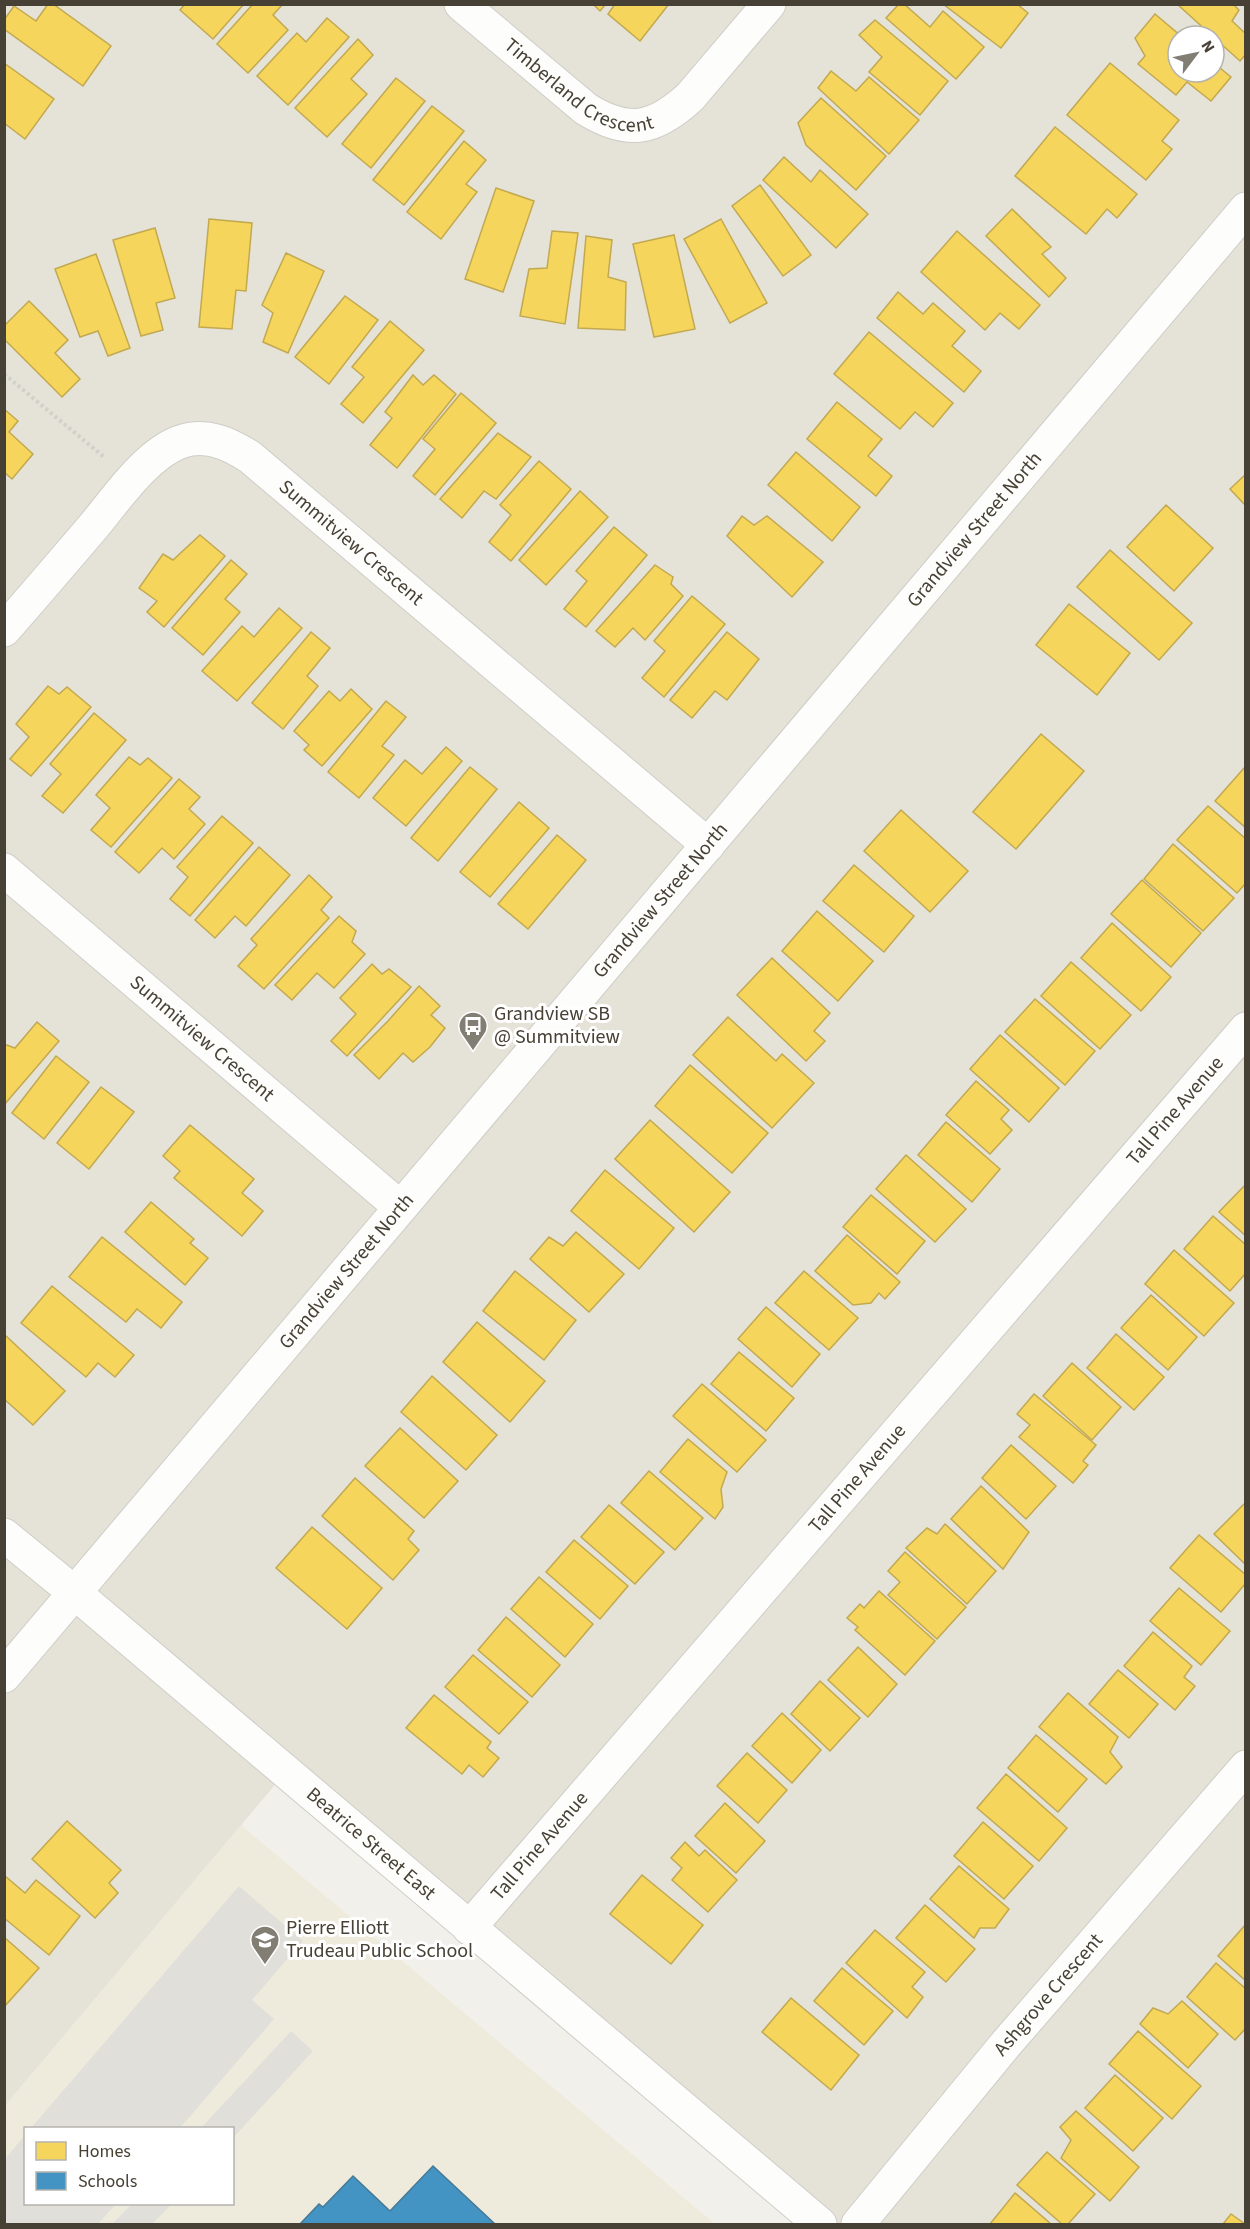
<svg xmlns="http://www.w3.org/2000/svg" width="1250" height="2229" font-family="'Source Sans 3',sans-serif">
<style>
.residential{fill:#e5e2d7;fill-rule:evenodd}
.education{fill:#efebdc;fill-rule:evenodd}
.parking{fill:#e0dfda}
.homes{fill:#f6d55c;stroke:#c2a950;stroke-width:1.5}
.schools{fill:#4393c3;stroke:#447a98;stroke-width:1.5}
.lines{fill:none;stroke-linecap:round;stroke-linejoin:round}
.minor-casing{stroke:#cfcdc7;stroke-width:35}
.tertiary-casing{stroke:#cfcdc7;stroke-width:35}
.path{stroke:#d1d0ca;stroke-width:4;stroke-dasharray:3 3;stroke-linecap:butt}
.minor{stroke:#fdfdfc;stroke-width:33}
.tertiary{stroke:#fdfdfc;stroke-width:33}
.labels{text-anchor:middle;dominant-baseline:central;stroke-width:6;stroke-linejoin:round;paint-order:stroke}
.street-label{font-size:20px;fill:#474135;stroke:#fff}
.poi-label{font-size:20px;fill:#474135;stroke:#fff;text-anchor:start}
</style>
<rect width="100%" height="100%" fill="#f1f0ea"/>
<!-- residential -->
<path class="residential" d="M 5,5 L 1245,5 L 1245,2224 L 820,2224 L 285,1773 L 5,2106 ZM 1178,36 L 1214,36 L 1214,72 L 1178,72 Z"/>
<!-- education -->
<path class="education" d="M 241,1825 L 715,2224 L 5,2224 L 5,2106 ZM 26,2128 L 232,2128 L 232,2204 L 26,2204 Z"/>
<!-- parking -->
<g class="parking">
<path d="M 239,1886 L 303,1941 L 252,2000 L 274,2019 L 180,2128 L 31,2128 Z"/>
<path d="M 291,2031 L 313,2051 L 233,2138 L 232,2128 L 201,2128 Z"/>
<path d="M 25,2135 L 26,2204 L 116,2204 L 98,2224 L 5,2224 L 5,2159 Z"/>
<path d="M 132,2204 L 172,2204 L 152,2224 L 112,2224 Z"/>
</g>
<!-- homes -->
<g class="homes">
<path d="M 48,4 L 53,4 L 111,46 L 83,86 L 4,29 L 4,20 L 14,6 L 36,21 Z"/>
<path d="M 185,4 L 244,4 L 213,39 L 180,10 Z"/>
<path d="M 253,4 L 283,4 L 273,15 L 288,30 L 248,73 L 217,44 Z"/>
<path d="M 593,4 L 606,4 L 600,11 Z"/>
<path d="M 615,4 L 669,4 L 640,41 L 608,14 Z"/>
<path d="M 899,4 L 904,4 L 930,27 L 943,11 L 984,47 L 956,79 L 886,18 Z"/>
<path d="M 943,4 L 1017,4 L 1028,13 L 1001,48 Z"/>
<path d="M 1177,4 L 1233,4 L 1239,10 L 1232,21 L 1246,34 L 1246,54 L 1240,61 Z"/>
<path d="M 1155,14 L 1181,36 L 1178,36 L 1178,72 L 1214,72 L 1214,63 L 1231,77 L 1211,101 L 1187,82 L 1176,95 L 1138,64 L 1145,56 L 1135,38 Z"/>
<path d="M 327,18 L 349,37 L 288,105 L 257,76 L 297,33 L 306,42 Z"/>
<path d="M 875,20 L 948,81 L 920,115 L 869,72 L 882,57 L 859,35 Z"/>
<path d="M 358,39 L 373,55 L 351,79 L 367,94 L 327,137 L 295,108 Z"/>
<path d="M 4,63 L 54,99 L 25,139 L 4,123 Z"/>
<path d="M 1110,63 L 1179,120 L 1162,141 L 1172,149 L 1146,180 L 1067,115 Z"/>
<path d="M 831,71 L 856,91 L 869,77 L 919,120 L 889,154 L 818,88 Z"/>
<path d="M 396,78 L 425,101 L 371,168 L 342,144 Z"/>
<path d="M 821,98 L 886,156 L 856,190 L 806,145 L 798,123 Z"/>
<path d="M 432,106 L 464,131 L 404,205 L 373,180 Z"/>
<path d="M 1055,127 L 1137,194 L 1117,218 L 1107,209 L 1086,234 L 1015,176 Z"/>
<path d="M 464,141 L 486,160 L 466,184 L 477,192 L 441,239 L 407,212 Z"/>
<path d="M 784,157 L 811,182 L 820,170 L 868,214 L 836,248 L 763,180 Z"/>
<path d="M 760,185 L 811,255 L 783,276 L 732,206 Z"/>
<path d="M 496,188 L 534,201 L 503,292 L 465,279 Z"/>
<path d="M 1012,209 L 1051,247 L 1042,254 L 1066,278 L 1049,297 L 986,236 Z"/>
<path d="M 209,219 L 252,223 L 246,291 L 236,290 L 232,329 L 199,327 Z"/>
<path d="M 721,219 L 767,303 L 730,323 L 684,239 Z"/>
<path d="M 155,228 L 175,298 L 156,303 L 163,330 L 141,336 L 113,240 Z"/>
<path d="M 552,231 L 578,233 L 565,324 L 520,316 L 529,269 L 547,268 Z"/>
<path d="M 957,231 L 1040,305 L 1019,329 L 1000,313 L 985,330 L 921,272 Z"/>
<path d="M 674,235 L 695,329 L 654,337 L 633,244 Z"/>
<path d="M 586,236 L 612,240 L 608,277 L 626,282 L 625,330 L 578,328 Z"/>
<path d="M 286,253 L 324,271 L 288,353 L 263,342 L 273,313 L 262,305 Z"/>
<path d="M 96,254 L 130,348 L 108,356 L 98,331 L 80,337 L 55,269 Z"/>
<path d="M 898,292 L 923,314 L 933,303 L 965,331 L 952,346 L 981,371 L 964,392 L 877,318 Z"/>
<path d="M 345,296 L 378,320 L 329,384 L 295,357 Z"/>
<path d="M 29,301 L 68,340 L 55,353 L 80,379 L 62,397 L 4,339 L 4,326 Z"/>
<path d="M 390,321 L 424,350 L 363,423 L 341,404 L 364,377 L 352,367 Z"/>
<path d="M 869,332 L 953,403 L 933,427 L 915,412 L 900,429 L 834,374 Z"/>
<path d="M 413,375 L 423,385 L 434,375 L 456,394 L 397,468 L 370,445 L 392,418 L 385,412 Z"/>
<path d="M 461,393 L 496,423 L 435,495 L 413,476 L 435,449 L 423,439 Z"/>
<path d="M 837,402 L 882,439 L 868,456 L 892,476 L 876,496 L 807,439 Z"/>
<path d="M 4,409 L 18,421 L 9,432 L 33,454 L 12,479 L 4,472 Z"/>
<path d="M 498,433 L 531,457 L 496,499 L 484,491 L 462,518 L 440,499 Z"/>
<path d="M 796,452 L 860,507 L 832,541 L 768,485 Z"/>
<path d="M 539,461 L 571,489 L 511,561 L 489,542 L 511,515 L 500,505 Z"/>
<path d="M 1246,474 L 1246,506 L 1230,489 Z"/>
<path d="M 580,491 L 608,517 L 546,585 L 519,560 Z"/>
<path d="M 1166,505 L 1213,548 L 1174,591 L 1127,547 Z"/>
<path d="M 742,516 L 754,525 L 767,516 L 823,562 L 792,597 L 727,536 Z"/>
<path d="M 614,527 L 647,555 L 586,627 L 564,609 L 587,581 L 576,571 Z"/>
<path d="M 200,535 L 225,556 L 164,627 L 147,612 L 157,601 L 139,588 L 163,554 L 173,560 Z"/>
<path d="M 1110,550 L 1192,623 L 1159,660 L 1077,587 Z"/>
<path d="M 231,560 L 247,574 L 225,599 L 240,612 L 203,655 L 172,628 Z"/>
<path d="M 655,565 L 673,577 L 671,584 L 683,596 L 645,640 L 633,628 L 615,647 L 596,631 Z"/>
<path d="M 692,596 L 725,624 L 664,697 L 642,678 L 665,651 L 654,641 Z"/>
<path d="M 1069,604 L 1130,653 L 1097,695 L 1036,645 Z"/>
<path d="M 279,608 L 302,628 L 237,701 L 202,671 L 242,626 L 254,637 Z"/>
<path d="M 311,632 L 330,648 L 307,676 L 318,686 L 283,729 L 252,703 Z"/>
<path d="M 727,632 L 759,659 L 727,700 L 715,691 L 692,718 L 670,700 Z"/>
<path d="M 48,686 L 59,694 L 67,687 L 91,707 L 31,776 L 10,759 L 29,737 L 16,724 Z"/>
<path d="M 351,689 L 372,709 L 322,766 L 304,750 L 309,745 L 294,731 L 329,691 L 340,701 Z"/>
<path d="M 386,701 L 406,717 L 382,746 L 394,755 L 359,798 L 328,772 Z"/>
<path d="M 94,713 L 126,740 L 63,813 L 42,796 L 61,774 L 50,764 Z"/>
<path d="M 1041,734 L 1084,771 L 1016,849 L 973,812 Z"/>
<path d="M 446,747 L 462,761 L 406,826 L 373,798 L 405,760 L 422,774 Z"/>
<path d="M 129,757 L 140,765 L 148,758 L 172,778 L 111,847 L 91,830 L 110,808 L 96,795 Z"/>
<path d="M 470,767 L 497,789 L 438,861 L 411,838 Z"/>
<path d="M 1245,767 L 1246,767 L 1246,828 L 1215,801 Z"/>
<path d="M 179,779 L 200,797 L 189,809 L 205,824 L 174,859 L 162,848 L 139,873 L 115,852 Z"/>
<path d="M 519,802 L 549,828 L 490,897 L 460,872 Z"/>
<path d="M 1208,806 L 1246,839 L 1246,883 L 1237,893 L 1177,840 Z"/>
<path d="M 901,810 L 968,871 L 930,912 L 864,851 Z"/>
<path d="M 222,816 L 253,843 L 190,916 L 170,899 L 188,877 L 177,867 Z"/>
<path d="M 557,835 L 586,860 L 528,929 L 498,904 Z"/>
<path d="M 1173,844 L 1234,898 L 1203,931 L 1144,879 Z"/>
<path d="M 259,847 L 290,875 L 246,926 L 235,916 L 215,938 L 195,920 Z"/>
<path d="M 854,865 L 914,916 L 884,952 L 823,901 Z"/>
<path d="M 309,875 L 332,897 L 321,910 L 329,918 L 264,989 L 238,966 L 257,945 L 251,939 Z"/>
<path d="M 1142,880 L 1201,933 L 1171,967 L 1111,914 Z"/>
<path d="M 817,911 L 873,961 L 838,1001 L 782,951 Z"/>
<path d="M 339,916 L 356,931 L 352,942 L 365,954 L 334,988 L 317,973 L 292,1000 L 275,985 Z"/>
<path d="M 1112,923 L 1171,977 L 1141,1011 L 1081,958 Z"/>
<path d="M 772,958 L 830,1013 L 814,1031 L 825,1041 L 806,1061 L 737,995 Z"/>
<path d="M 1071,962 L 1131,1015 L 1100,1049 L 1041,996 Z"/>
<path d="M 372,964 L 382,974 L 389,969 L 411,987 L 347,1056 L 331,1041 L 356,1014 L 340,998 Z"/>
<path d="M 419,986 L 440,1006 L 431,1015 L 445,1028 L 430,1047 L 413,1062 L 403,1053 L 379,1079 L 354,1055 L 388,1021 Z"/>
<path d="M 1035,999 L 1095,1051 L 1065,1085 L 1005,1032 Z"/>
<path d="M 728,1017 L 776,1061 L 782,1054 L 814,1083 L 772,1128 L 693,1055 Z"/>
<path d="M 37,1022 L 59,1041 L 4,1105 L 4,1044 L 15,1048 Z"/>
<path d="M 1000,1035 L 1059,1088 L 1029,1122 L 970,1069 Z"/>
<path d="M 56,1056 L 89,1082 L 44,1139 L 12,1113 Z"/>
<path d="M 690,1065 L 768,1133 L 732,1173 L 655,1106 Z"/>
<path d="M 976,1081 L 1009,1110 L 1001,1119 L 1012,1130 L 990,1154 L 946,1115 Z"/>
<path d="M 101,1087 L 134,1112 L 89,1169 L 57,1143 Z"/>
<path d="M 650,1120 L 730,1192 L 694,1232 L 615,1159 Z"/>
<path d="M 946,1122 L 1000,1169 L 972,1202 L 918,1155 Z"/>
<path d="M 190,1125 L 254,1179 L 242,1193 L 263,1211 L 242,1236 L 174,1178 L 180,1171 L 163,1156 Z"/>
<path d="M 906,1155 L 966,1209 L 935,1242 L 876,1189 Z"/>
<path d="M 605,1170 L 674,1228 L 639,1269 L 571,1211 Z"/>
<path d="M 1246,1184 L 1246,1236 L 1219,1212 Z"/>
<path d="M 871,1195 L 925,1241 L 897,1274 L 843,1227 Z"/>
<path d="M 151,1202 L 194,1239 L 190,1243 L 208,1258 L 185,1285 L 125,1232 Z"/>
<path d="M 1213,1216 L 1246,1245 L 1246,1273 L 1230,1291 L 1184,1249 Z"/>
<path d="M 576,1232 L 624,1274 L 589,1312 L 530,1259 L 549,1237 L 563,1246 Z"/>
<path d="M 847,1235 L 900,1282 L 885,1299 L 879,1293 L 871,1303 L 853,1305 L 815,1271 Z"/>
<path d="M 102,1237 L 182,1302 L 161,1328 L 137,1309 L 126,1322 L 69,1277 Z"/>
<path d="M 1174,1250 L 1234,1303 L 1204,1336 L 1145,1284 Z"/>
<path d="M 515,1271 L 576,1320 L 544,1360 L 483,1311 Z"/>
<path d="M 804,1271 L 858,1318 L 829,1350 L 775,1303 Z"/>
<path d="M 52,1286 L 134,1355 L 115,1377 L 98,1363 L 86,1377 L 21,1323 Z"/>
<path d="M 1151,1295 L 1197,1337 L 1168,1370 L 1121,1328 Z"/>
<path d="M 766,1307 L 820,1354 L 792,1387 L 738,1339 Z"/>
<path d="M 477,1322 L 545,1381 L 510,1422 L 443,1362 Z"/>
<path d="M 1116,1334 L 1164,1377 L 1134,1410 L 1087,1368 Z"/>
<path d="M 6,1336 L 65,1391 L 33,1425 L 4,1399 L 4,1338 Z"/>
<path d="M 739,1352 L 794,1398 L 766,1431 L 711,1384 Z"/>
<path d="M 1072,1363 L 1121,1407 L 1092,1440 L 1043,1396 Z"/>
<path d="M 432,1376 L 497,1435 L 466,1470 L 401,1412 Z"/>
<path d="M 702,1384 L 766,1440 L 737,1472 L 673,1416 Z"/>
<path d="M 1034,1394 L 1096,1445 L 1083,1461 L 1088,1465 L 1073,1483 L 1019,1437 L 1030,1425 L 1017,1414 Z"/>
<path d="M 400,1428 L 458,1481 L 424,1518 L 365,1466 Z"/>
<path d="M 688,1439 L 727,1472 L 721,1489 L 723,1507 L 715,1519 L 660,1472 Z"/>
<path d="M 1011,1445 L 1056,1486 L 1026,1519 L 982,1478 Z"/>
<path d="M 649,1471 L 703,1518 L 675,1550 L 621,1503 Z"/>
<path d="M 355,1478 L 414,1531 L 408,1539 L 419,1550 L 393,1580 L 322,1516 Z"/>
<path d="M 981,1486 L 1029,1532 L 1003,1569 L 951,1519 Z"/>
<path d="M 1245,1503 L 1246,1504 L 1246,1565 L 1214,1534 Z"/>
<path d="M 609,1505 L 664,1552 L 635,1584 L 581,1537 Z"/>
<path d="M 945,1524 L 996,1571 L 967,1604 L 906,1548 L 927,1528 L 937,1534 Z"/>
<path d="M 312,1527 L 382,1588 L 347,1629 L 276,1568 Z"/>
<path d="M 1199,1535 L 1246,1575 L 1246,1583 L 1221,1612 L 1170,1568 Z"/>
<path d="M 574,1540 L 628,1586 L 600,1619 L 546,1572 Z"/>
<path d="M 905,1552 L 966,1607 L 937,1639 L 888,1595 L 900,1582 L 888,1571 Z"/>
<path d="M 539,1577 L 593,1624 L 565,1657 L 511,1609 Z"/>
<path d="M 1179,1588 L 1230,1631 L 1201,1665 L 1150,1621 Z"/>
<path d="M 879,1591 L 935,1641 L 905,1675 L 855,1630 L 858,1627 L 847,1618 L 860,1604 L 864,1608 Z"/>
<path d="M 506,1617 L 560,1665 L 532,1697 L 478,1650 Z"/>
<path d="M 1153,1632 L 1192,1666 L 1184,1677 L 1195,1686 L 1175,1710 L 1124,1666 Z"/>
<path d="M 858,1647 L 897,1684 L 868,1717 L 828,1680 Z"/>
<path d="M 473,1655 L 528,1702 L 499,1734 L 445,1687 Z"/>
<path d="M 1118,1670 L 1158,1704 L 1129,1738 L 1089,1704 Z"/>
<path d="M 820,1681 L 860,1718 L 830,1751 L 791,1714 Z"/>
<path d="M 1068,1693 L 1118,1737 L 1110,1752 L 1122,1767 L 1106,1784 L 1039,1727 Z"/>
<path d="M 434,1695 L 491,1742 L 487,1748 L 499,1758 L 483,1777 L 469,1765 L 462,1774 L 406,1728 Z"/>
<path d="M 782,1713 L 821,1750 L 792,1783 L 752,1746 Z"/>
<path d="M 1036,1735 L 1087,1779 L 1058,1812 L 1008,1768 Z"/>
<path d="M 747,1753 L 787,1790 L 758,1823 L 717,1786 Z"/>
<path d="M 1006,1774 L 1067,1828 L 1039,1861 L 977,1808 Z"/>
<path d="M 725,1803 L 765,1841 L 736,1873 L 695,1836 Z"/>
<path d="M 67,1821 L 121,1870 L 109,1883 L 118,1893 L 95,1918 L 32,1859 Z"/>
<path d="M 983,1822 L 1033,1866 L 1004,1899 L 954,1856 Z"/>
<path d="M 685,1842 L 699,1856 L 705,1850 L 737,1880 L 708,1912 L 672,1880 L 682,1868 L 671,1858 Z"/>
<path d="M 959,1866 L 1009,1909 L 995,1928 L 980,1928 L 974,1938 L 930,1899 Z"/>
<path d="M 642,1875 L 703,1925 L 671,1964 L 610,1914 Z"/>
<path d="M 5,1876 L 25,1893 L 36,1880 L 80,1916 L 49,1955 L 4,1918 Z"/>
<path d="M 925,1905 L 975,1949 L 946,1982 L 896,1938 Z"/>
<path d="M 1246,1924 L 1246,1981 L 1218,1956 Z"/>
<path d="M 875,1930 L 925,1972 L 912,1987 L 923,1997 L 907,2018 L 846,1963 Z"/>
<path d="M 4,1937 L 39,1968 L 4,2007 Z"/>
<path d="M 1216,1963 L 1246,1989 L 1246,2028 L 1235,2040 L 1187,1997 Z"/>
<path d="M 842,1968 L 893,2011 L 864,2045 L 814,2001 Z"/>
<path d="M 791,1998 L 859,2055 L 831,2090 L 762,2032 Z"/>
<path d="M 1182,2001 L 1218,2034 L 1188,2068 L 1140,2024 L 1153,2008 L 1168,2014 Z"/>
<path d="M 1138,2031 L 1201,2086 L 1172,2119 L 1109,2064 Z"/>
<path d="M 1115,2075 L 1163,2118 L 1133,2151 L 1085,2108 Z"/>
<path d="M 1076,2111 L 1139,2167 L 1110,2201 L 1061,2158 L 1071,2140 L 1060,2127 Z"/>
<path d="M 1047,2152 L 1095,2194 L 1068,2224 L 1062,2224 L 1017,2185 Z"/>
<path d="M 1015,2193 L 1051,2224 L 990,2224 Z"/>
<path d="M 1231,2214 L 1245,2224 L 1223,2224 Z"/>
</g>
<!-- schools -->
<path class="schools" d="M 433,2166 L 495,2224 L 300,2224 L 319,2204 L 323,2207 L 353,2176 L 390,2211 Z"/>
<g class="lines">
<!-- minor casing -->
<g class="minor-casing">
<g id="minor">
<path id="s1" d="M 461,4 L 586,109 C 628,135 654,130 690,97 L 769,4"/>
<path id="s2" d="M 4,630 C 34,596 63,562 92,528 C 115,501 145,455 180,442 C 206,433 228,443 250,457 L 708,845"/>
<path id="s3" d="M 4,870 L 400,1207"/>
<path d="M 4,1535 L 75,1593"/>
<path id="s4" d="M 469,1928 L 1246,1029"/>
<path id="s5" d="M 858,2224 L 1005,2045 L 1246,1767"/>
</g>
</g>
<!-- tertiary casing -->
<g class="tertiary-casing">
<g id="tertiary">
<path id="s6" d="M 75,1593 L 820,2224"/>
<path id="s7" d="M 4,1676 L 1246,209"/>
</g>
</g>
<!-- path -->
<path class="path" d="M 4,374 L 104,457"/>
<!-- minor -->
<use href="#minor" class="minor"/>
<!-- tertiary -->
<use href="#tertiary" class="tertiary"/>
</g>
<!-- icons -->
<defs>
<g id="bus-pin" transform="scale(1.5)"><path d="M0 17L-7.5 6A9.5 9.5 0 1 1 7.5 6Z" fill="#827e74" stroke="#fff"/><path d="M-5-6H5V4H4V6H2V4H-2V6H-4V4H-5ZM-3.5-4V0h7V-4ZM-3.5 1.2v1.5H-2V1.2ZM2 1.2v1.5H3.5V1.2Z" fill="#fff"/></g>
<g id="school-pin" transform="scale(1.5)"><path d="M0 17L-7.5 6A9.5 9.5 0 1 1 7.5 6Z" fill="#827e74" stroke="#fff"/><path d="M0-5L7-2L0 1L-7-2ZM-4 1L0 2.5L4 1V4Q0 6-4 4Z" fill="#fff"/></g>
</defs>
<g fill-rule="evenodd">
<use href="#bus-pin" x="473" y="1026"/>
<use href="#school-pin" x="265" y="1940"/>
</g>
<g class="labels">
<!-- street labels -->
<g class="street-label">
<text stroke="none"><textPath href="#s1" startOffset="147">Timberland Crescent</textPath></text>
<text stroke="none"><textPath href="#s7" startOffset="1502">Grandview Street North</textPath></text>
<text stroke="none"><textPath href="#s2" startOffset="466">Summitview Crescent</textPath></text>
<text stroke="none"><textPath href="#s7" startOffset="1016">Grandview Street North</textPath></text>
<text stroke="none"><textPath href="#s3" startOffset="260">Summitview Crescent</textPath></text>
<text stroke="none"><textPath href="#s4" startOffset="1080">Tall Pine Avenue</textPath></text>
<text stroke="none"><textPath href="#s7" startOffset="530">Grandview Street North</textPath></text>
<text stroke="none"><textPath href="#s4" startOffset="594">Tall Pine Avenue</textPath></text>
<text stroke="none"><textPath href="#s6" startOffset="388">Beatrice Street East</textPath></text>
<text stroke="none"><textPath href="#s4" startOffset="108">Tall Pine Avenue</textPath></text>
<text stroke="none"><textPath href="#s5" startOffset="298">Ashgrove Crescent</textPath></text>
</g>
<!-- poi labels -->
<g class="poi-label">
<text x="494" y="1014">Grandview SB<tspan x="494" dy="23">@ Summitview</tspan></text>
<text x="286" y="1928">Pierre Elliott<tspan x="286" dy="23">Trudeau Public School</tspan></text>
</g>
</g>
<!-- border -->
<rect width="1250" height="2229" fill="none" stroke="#474135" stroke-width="12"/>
<!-- legend -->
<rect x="24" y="2127" width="210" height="78" fill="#ffffff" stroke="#b5b3ae" stroke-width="1.5"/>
<rect x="36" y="2142" width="30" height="18" fill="#f6d55c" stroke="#b5b3ae" stroke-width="1.5"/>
<text x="78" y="2157" font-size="18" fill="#474135">Homes</text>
<rect x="36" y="2172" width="30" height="18" fill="#4393c3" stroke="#b5b3ae" stroke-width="1.5"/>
<text x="78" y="2187" font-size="18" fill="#474135">Schools</text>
<!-- north arrow -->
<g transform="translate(1196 54) rotate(58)"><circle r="28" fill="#ffffff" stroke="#b5b3ae" stroke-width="1.5"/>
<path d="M0-4.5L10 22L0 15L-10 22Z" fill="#827e74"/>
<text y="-9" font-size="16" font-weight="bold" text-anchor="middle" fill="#474135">N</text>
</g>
</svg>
